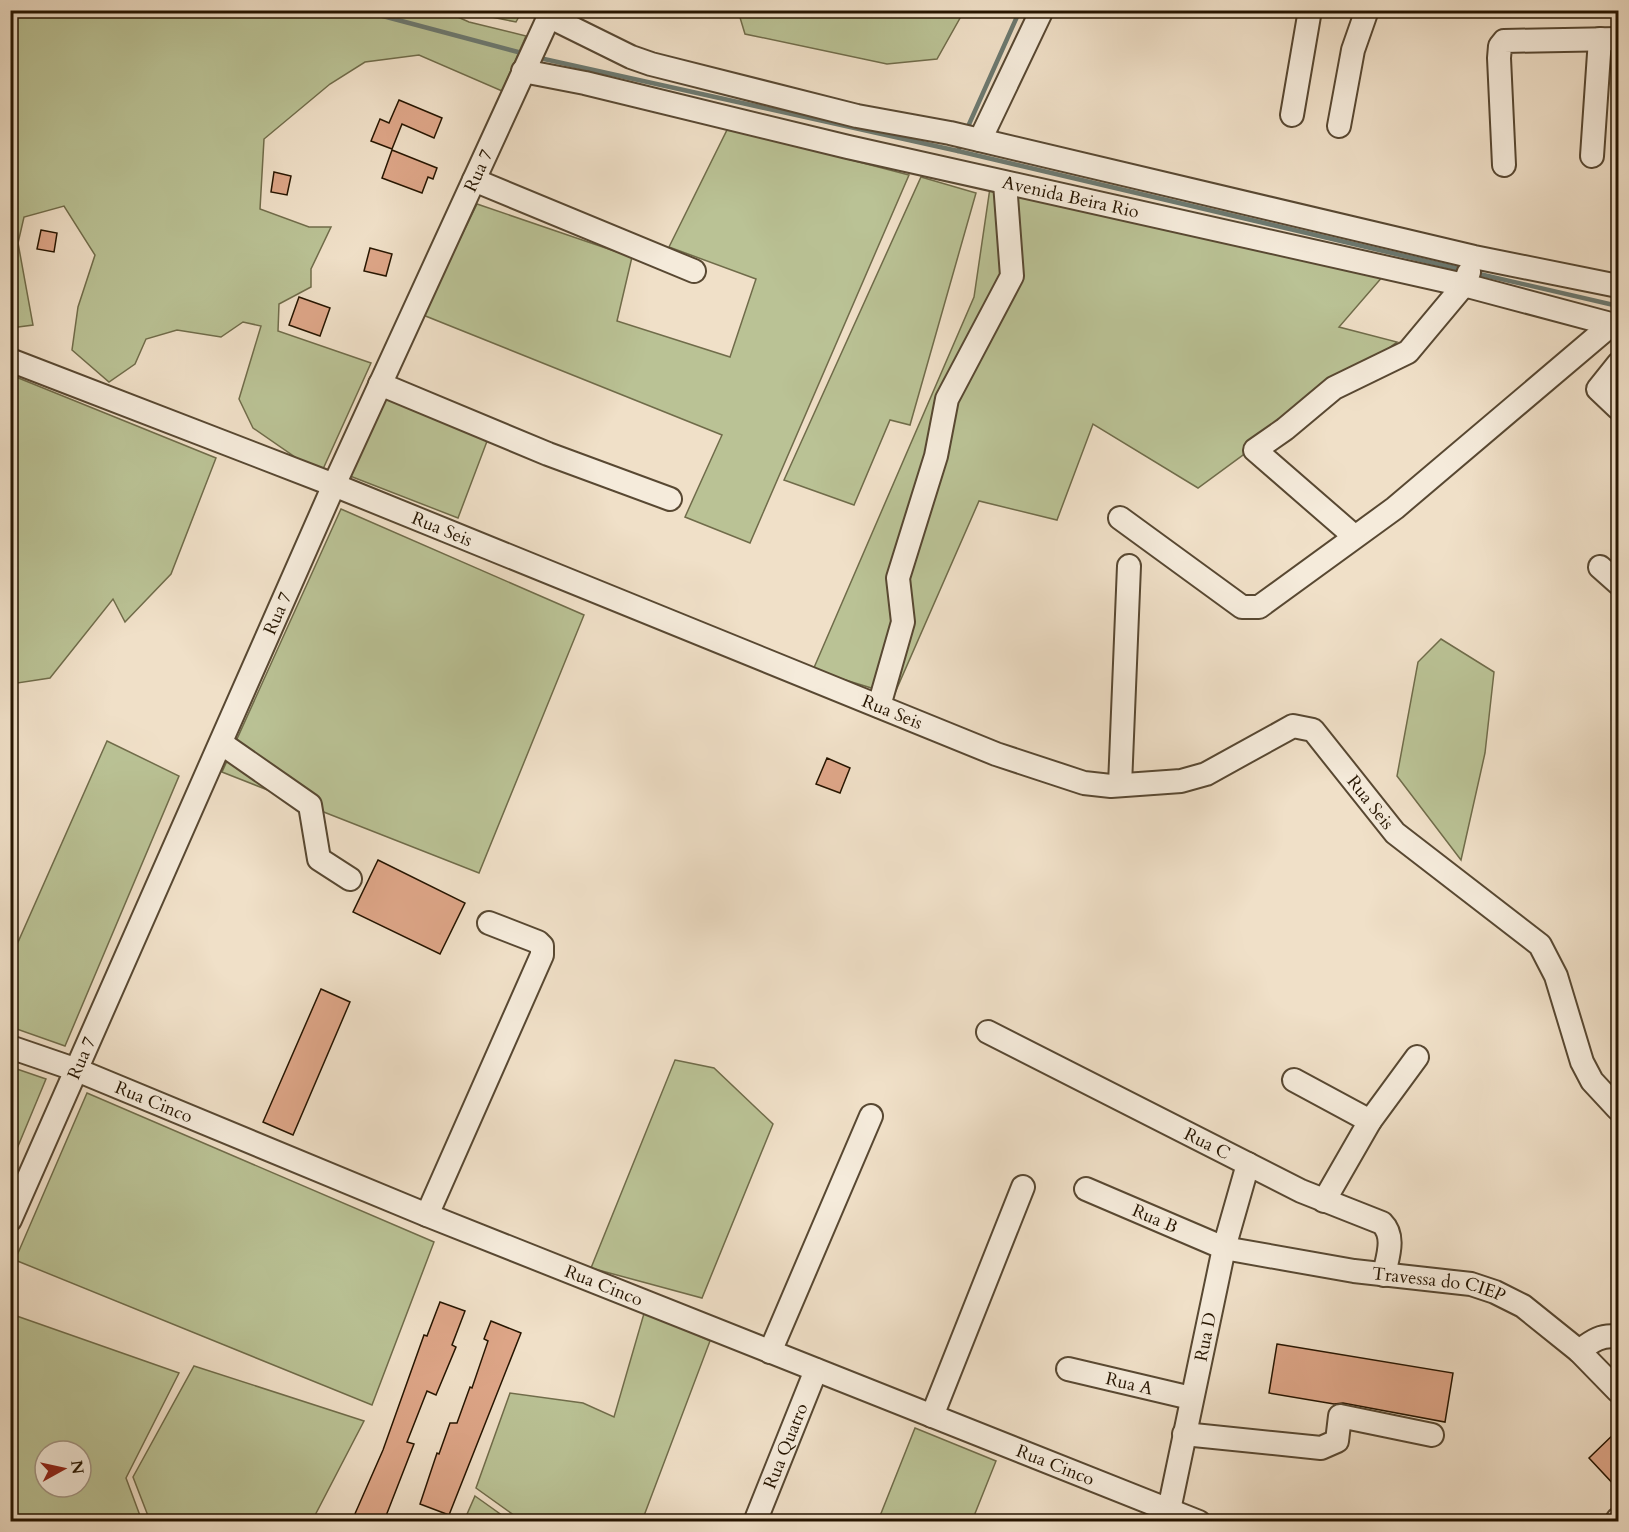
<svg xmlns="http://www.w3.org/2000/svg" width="1629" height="1532" font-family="Cardo,serif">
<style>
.green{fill:#bac295;stroke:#706c4a;stroke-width:1.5;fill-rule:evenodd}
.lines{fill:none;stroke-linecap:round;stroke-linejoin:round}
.stream{stroke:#6c7970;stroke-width:4.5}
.building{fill:#dea688;stroke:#261500;stroke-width:1.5}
.minor-casing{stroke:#584832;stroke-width:26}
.minor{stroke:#f5ebdb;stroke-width:22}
.labels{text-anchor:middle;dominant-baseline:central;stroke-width:6;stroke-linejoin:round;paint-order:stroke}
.street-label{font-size:18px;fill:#261500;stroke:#f5ebdb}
</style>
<rect width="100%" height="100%" fill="#f0e0c8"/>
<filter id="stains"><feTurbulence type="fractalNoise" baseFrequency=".00333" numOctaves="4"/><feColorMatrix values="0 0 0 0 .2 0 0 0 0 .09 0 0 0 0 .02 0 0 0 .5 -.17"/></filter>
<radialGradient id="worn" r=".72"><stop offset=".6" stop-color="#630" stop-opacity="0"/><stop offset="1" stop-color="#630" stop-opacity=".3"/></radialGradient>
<!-- green -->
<g class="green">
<path d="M 442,10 L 469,22 L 526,36 L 502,91 L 419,55 L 365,62 L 330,84 L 264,139 L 260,209 L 309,227 L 331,227 L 311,269 L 311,287 L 279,304 L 278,331 L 371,363 L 323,469 L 298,459 L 253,428 L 239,399 L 261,326 L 243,322 L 221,337 L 177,330 L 146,339 L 135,364 L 109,382 L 72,350 L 78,307 L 95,255 L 64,206 L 24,217 L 18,243 L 33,325 L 11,328 L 10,11 Z"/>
<path d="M 462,11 L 522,11 L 516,22 Z"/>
<path d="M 738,11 L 738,10 L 964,11 L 937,59 L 887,64 L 745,34 Z"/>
<path d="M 728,128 L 909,175 L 750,543 L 685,517 L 722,435 L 423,315 L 477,204 L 632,257 L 617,321 L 730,357 L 756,279 L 669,247 Z"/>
<path d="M 921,177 L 976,193 L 910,425 L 890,420 L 854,505 L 784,480 Z"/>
<path d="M 990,188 L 1384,275 L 1339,327 L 1397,342 L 1198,488 L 1093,424 L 1057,520 L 979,501 L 894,695 L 813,670 L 974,297 Z"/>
<path d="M 11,375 L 216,458 L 171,574 L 125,622 L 113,599 L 50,678 L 11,684 Z"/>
<path d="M 381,394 L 489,436 L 458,518 L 350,476 Z"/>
<path d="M 341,509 L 584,615 L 479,873 L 222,772 Z"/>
<path d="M 1441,639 L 1494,672 L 1485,753 L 1461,860 L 1397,776 L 1418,662 Z"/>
<path d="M 107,741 L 179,776 L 65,1046 L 11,1027 L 11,958 Z"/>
<path d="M 675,1060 L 714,1068 L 773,1124 L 702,1298 L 591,1268 Z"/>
<path d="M 11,1067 L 46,1079 L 11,1163 L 10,1067 Z"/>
<path d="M 87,1093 L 434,1242 L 372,1405 L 15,1260 Z"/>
<path d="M 645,1310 L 710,1341 L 642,1521 L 522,1521 L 476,1488 L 510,1393 L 583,1403 L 614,1417 Z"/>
<path d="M 11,1314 L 179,1373 L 126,1478 L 142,1521 L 11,1521 ZM 45,1451 L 81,1451 L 81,1487 L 45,1487 Z"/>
<path d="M 194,1366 L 364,1421 L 312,1521 L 150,1521 L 133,1477 Z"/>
<path d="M 915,1428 L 996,1461 L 972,1521 L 878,1521 Z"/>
<path d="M 475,1496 L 510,1521 L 464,1521 Z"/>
</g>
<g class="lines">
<!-- stream -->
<g class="stream">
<path d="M 338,10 L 379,15 L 518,52"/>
<path d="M 544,59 L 958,151 L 962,142"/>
<path d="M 966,131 L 1020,10"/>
<path d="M 958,151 L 1464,270"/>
<path d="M 1475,273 L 1618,306"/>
</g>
</g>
<!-- building -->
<g class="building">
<path d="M 399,100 L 442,118 L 434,138 L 402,124 L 392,149 L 371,141 L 380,119 L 389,123 Z"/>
<path d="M 392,150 L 437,168 L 433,179 L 428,177 L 422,193 L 382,178 Z"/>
<path d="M 274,172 L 291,176 L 287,195 L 271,192 Z"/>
<path d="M 41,230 L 57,233 L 54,252 L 37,249 Z"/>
<path d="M 370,248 L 392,254 L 386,276 L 364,271 Z"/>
<path d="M 299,297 L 330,308 L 320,336 L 289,325 Z"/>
<path d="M 827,758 L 850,768 L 840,793 L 816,784 Z"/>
<path d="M 378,860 L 465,903 L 440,954 L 353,912 Z"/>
<path d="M 321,989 L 350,1002 L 293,1135 L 263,1122 Z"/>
<path d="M 440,1302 L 465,1311 L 452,1345 L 456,1347 L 436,1395 L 427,1391 L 407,1442 L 414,1444 L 384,1521 L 368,1521 L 354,1516 L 383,1450 L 424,1335 L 427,1336 Z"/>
<path d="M 491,1321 L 521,1333 L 449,1515 L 420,1504 L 437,1453 L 439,1454 L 450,1423 L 457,1423 L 470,1387 L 472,1388 L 488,1341 L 484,1339 Z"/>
<path d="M 1277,1344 L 1453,1373 L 1445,1422 L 1343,1403 L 1334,1404 L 1269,1393 Z"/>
<path d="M 1618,1430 L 1618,1489 L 1589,1458 Z"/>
</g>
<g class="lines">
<!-- minor casing -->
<g class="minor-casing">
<g id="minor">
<path d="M 550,17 L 631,57 L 651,64 L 857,116 L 950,133 L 1474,257 L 1618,286"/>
<path id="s1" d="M 523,71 L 585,83 L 848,147 L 1464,285 L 1618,326"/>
<path d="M 1292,115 L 1310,10"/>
<path d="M 1339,126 L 1353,50 L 1367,10"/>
<path d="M 980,140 L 1042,10"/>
<path d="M 1592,156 L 1600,39"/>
<path d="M 1504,165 L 1499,58 L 1500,46 L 1504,41 L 1618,39"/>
<path d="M 474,180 L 694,271"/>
<path id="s2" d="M 10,360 L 334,485 L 996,754 L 1084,783 L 1111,786 L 1181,781 L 1206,774 L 1293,726 L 1313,730 L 1395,833 L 1540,945 L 1556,976 L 1582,1062 L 1592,1081 L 1618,1109"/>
<path d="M 1618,364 L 1598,389 L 1618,408"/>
<path d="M 380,384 L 548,454 L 670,499"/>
<path d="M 1120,518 L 1242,607 L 1259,607 L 1395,508 L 1612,324"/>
<path d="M 1354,536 L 1255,450 L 1285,429 L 1334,388 L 1408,352 L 1464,285 L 1469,272"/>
<path d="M 1600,567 L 1618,583"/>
<path d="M 879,706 L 903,622 L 898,578 L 936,456 L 947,399 L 1012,276 L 1005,183"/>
<path d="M 221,743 L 310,805 L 319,859 L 350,879"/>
<path d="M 1120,785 L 1129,566"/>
<path id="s3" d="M 988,1032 L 1301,1191 L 1382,1223 C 1396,1237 1387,1258 1384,1275"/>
<path id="s4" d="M 10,1047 L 77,1070 L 427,1215 L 1199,1522"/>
<path d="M 1294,1080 L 1370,1121"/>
<path id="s5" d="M 1086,1189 L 1224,1248 L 1354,1271 L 1471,1284 L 1495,1292 L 1523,1306 L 1579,1351 L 1618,1391"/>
<path d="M 1324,1201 L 1370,1121 L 1417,1057"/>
<path d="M 427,1215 L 542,955 L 542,946 L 538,942 L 489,923"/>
<path id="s6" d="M 10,1220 L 334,485 L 552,10"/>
<path d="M 1579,1351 C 1592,1341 1602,1334 1618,1337"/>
<path d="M 770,1352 L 871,1116"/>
<path id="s7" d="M 1068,1369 L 1191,1398"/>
<path d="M 932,1416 L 1023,1187"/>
<path d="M 1184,1434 L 1321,1448 L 1337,1441 L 1340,1416 L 1432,1435"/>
<path id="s8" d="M 1169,1510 L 1224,1248 L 1248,1164"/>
<path id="s9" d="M 755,1522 L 816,1370"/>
<path d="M 1616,1522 L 1618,1519"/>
</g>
</g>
<!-- minor -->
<use href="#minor" class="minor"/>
</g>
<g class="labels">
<!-- street labels -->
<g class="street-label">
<text stroke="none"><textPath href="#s6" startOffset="1149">Rua 7</textPath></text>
<text stroke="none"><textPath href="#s1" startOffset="562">Avenida Beira Rio</textPath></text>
<text stroke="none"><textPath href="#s2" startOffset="464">Rua Seis</textPath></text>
<text stroke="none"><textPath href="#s6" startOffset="663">Rua 7</textPath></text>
<text stroke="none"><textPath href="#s2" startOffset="950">Rua Seis</textPath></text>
<text stroke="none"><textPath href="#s2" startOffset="1490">Rua Seis</textPath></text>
<text stroke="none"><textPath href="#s6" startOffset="177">Rua 7</textPath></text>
<text stroke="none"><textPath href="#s4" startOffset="154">Rua Cinco</textPath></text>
<text stroke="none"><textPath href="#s3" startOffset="246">Rua C</textPath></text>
<text stroke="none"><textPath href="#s5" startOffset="75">Rua B</textPath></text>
<text stroke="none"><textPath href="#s4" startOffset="640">Rua Cinco</textPath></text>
<text stroke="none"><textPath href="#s5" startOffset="368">Travessa do CIEP</textPath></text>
<text stroke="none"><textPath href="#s8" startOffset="177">Rua D</textPath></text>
<text stroke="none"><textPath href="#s7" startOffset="63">Rua A</textPath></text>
<text stroke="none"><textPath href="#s9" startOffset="82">Rua Quatro</textPath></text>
<text stroke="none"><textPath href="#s4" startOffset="1126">Rua Cinco</textPath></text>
</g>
</g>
<!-- margin -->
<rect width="1629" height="1532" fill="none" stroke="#f0e0c8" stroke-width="36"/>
<rect x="12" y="12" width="1605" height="1508" fill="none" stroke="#261500" stroke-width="3"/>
<rect x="18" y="18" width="1593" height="1496" fill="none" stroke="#261500" stroke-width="1.5"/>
<!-- north arrow -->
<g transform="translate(63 1469) rotate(82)"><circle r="28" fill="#f5ebdb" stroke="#a29583" stroke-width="1.5"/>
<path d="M0-4.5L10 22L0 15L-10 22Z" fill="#8f2418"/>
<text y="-9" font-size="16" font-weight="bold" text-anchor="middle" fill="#261500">N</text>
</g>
<rect width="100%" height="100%" filter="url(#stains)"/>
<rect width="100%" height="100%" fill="url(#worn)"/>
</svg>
